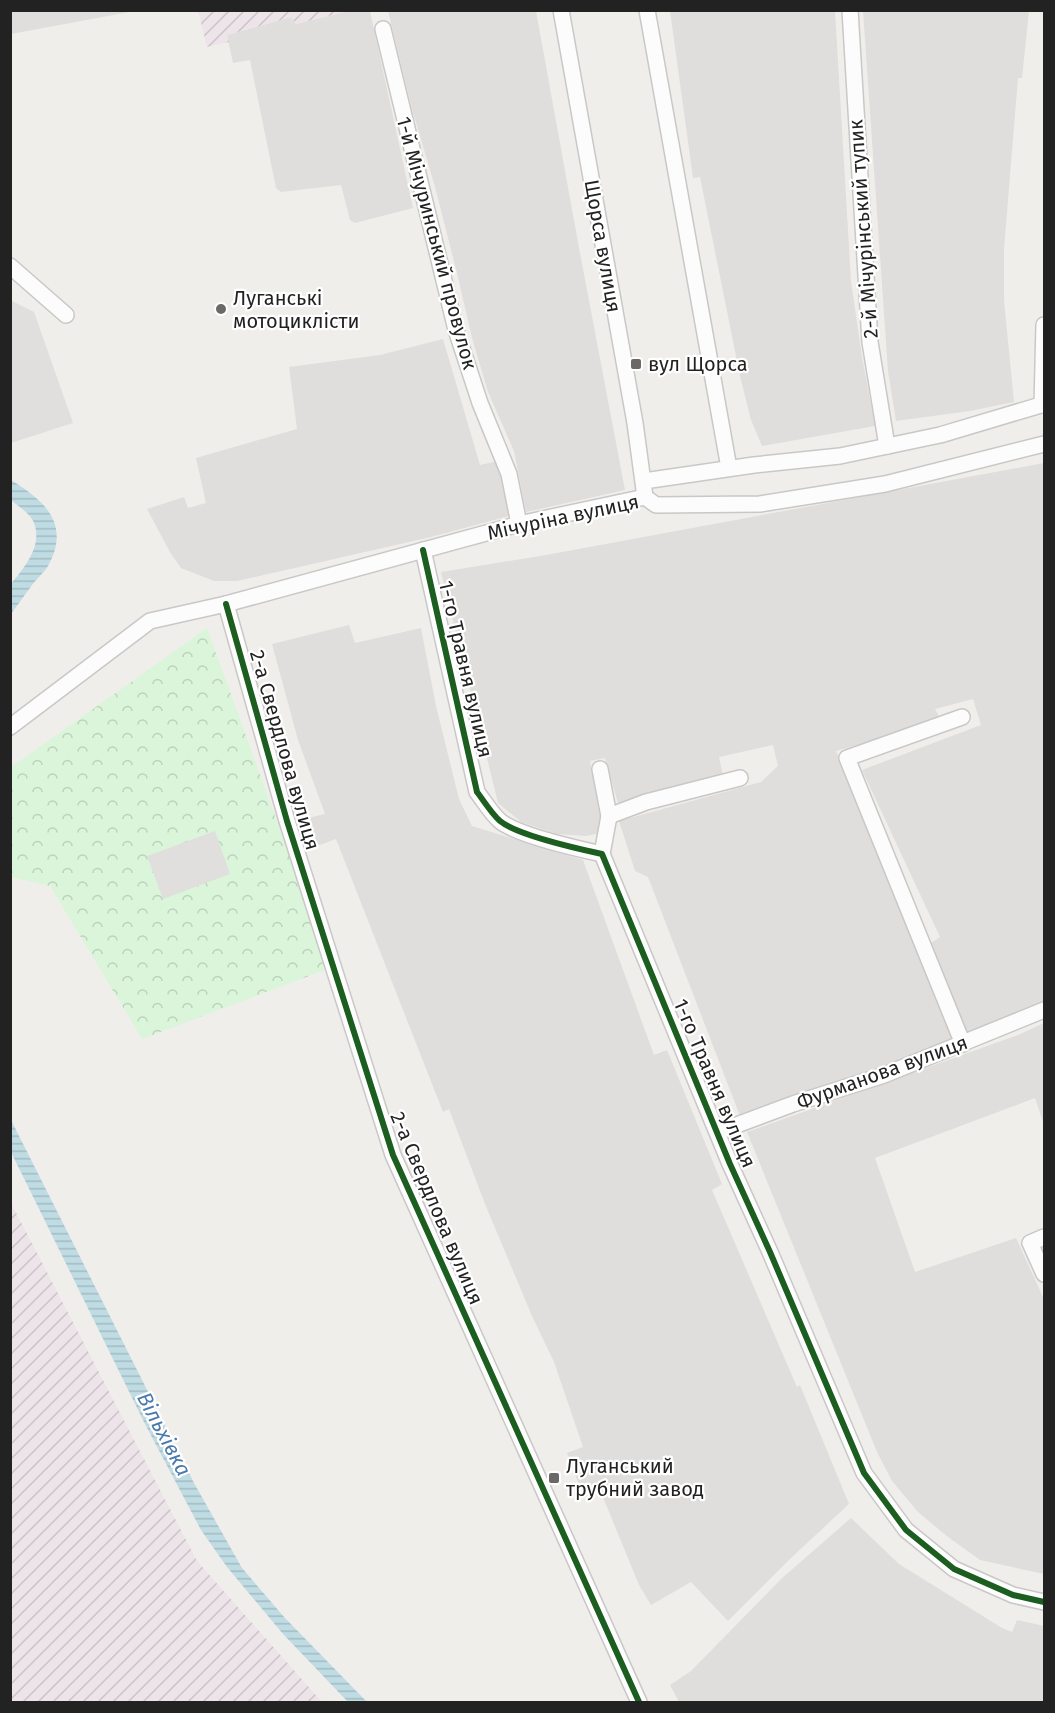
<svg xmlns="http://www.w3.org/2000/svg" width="1055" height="1713" font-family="'Fira Sans',sans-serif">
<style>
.residential{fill:#dfdedc}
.industrial{fill:url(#industrial-furrows)}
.park{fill:url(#park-crowns)}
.parking{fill:#e0dfde}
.water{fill:url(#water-rules)}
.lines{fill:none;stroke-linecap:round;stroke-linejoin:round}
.street-casing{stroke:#c9c8c7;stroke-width:18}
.street{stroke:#fdfcfc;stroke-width:15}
.cycleway-casing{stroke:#fff;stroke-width:10}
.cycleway{stroke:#1b5e20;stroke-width:6}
.poi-dot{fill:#6a6968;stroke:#fff;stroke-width:2}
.labels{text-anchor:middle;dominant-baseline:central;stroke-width:4.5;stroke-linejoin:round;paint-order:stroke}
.street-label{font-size:20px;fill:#222;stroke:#fff}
.poi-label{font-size:20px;fill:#222;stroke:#fff;text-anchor:start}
.water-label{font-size:21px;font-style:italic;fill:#4a7aab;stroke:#fff}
</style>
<defs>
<pattern id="industrial-furrows" width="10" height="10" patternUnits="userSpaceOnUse" patternTransform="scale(1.5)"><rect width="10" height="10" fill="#ede4e9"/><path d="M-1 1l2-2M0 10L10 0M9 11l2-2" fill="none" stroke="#cbc3c8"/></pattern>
<pattern id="park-crowns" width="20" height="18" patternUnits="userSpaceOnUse" patternTransform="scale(1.5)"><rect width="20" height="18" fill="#daf5da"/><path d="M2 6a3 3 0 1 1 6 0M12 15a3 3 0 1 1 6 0" fill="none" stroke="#bbd2bb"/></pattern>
<pattern id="water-rules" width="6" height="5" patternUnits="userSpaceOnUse" patternTransform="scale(1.5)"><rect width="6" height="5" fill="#bfdbe3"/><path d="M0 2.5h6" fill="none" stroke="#a4bcc2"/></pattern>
</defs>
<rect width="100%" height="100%" fill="#f0eeeb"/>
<!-- residential -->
<g class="residential">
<path d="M 11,10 L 135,10 L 135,11 L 11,34 Z"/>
<path d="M 348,11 L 370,11 L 413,208 L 355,223 L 350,220 L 341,185 L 281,192 L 276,188 L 250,60 L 233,63 L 227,35 L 291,17 L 296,24 Z"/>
<path d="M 388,11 L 536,11 L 579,248 L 625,490 L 526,512 L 514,451 L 488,392 L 472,338 L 457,273 L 435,187 L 412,109 Z"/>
<path d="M 670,11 L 835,11 L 851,281 L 862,357 L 875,426 L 762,446 L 751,420 L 740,376 L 700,177 L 693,178 Z"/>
<path d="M 863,11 L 1029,11 L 1022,78 L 1018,78 L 1004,249 L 1004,300 L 1014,402 L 970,411 L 896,421 L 888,371 Z"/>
<path d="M 443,339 L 480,465 L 498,461 L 509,516 L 431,537 L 237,581 L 214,581 L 181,568 L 171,554 L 147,509 L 184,497 L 188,508 L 206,503 L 196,458 L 297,429 L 289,367 L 380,355 Z"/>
<path d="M 1044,463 L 1044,1004 L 969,1036 L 931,943 L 940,937 L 862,770 L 981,725 L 973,699 L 935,709 L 941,720 L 836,751 L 953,1041 L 740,1116 L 648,877 L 635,871 L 619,821 L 761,782 L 778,766 L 773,745 L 719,757 L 723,776 L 618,803 L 605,758 L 590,761 L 601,821 L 600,833 L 586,836 L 557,834 L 521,822 L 498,803 L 441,572 L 546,555 Z"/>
<path d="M 349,625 L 355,643 L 421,628 L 436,706 L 459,799 L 472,826 L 583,860 L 654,1055 L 667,1050 L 722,1184 L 712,1190 L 797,1387 L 800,1385 L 849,1504 L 790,1559 L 728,1621 L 691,1582 L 651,1605 L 639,1585 L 598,1485 L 581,1490 L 567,1453 L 583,1447 L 554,1362 L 532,1316 L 485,1204 L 449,1109 L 443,1112 L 336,839 L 317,846 L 308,818 L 325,814 L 298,740 L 272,644 Z"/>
<path d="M 1044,1023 L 1044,1125 L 1035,1098 L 875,1158 L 915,1272 L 1016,1238 L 1044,1299 L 1044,1574 L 980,1560 L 948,1537 L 918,1512 L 892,1481 L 877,1452 L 747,1132 L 1018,1035 Z"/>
<path d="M 851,1518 L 899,1564 L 1002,1628 L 1012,1632 L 1017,1620 L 1044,1626 L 1044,1702 L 679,1702 L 670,1685 L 691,1671 L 781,1579 Z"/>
</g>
<!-- industrial -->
<g class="industrial">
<path d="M 198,11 L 348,11 L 296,24 L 291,17 L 227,35 L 229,42 L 207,47 Z"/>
<path d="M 11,1203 L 197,1561 L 322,1702 L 11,1702 Z"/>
</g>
<!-- park -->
<path class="park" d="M 207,628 L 330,968 L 142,1039 L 50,886 L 11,877 L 10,768 Z"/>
<!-- parking -->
<g class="parking">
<path d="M 10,300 L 34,312 L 73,423 L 11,443 Z"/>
<path d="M 215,831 L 230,874 L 163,899 L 147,856 Z"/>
</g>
<!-- water -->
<g class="water">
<path d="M 11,480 C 45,501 71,524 48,566 C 43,574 35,580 30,588 C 23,597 17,606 11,614 L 11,584 C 24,568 43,546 34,523 C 31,514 18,506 11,500 Z"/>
<path d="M 11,1120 L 194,1483 L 242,1568 L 284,1617 L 367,1702 L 348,1702 L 283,1634 L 227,1567 L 201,1530 L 145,1424 L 11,1152 Z"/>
</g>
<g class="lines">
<!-- street casing -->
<g class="street-casing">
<g id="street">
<path d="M 561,10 L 635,423 L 645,497"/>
<path d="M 647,10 L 729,468"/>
<path d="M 850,10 L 870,342 L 887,446"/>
<path d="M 383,29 L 456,330 L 480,403 L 509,474 L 519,524"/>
<path d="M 10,266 L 66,315"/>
<path d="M 1042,405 L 1044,325"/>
<path d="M 644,481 L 754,465 L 840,456 L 940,435 L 1044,404"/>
<path d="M 423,550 L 477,792 C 484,801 491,813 500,821 C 517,835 579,849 602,854 L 730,1164 L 770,1252 L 864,1473 L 906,1530 L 954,1569 L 1013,1595 L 1044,1602"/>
<path d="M 226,604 L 287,821 L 393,1155 L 639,1702"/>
<path d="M 962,717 L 847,758 L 963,1044"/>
<path d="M 10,727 L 150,621 L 226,604 L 519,524 L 645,497 L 656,505 L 760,504 L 885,484 L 1044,444"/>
<path d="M 600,769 L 609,816 L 602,854"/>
<path d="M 609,816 L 646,802 L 740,778"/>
<path d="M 718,1132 L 793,1104 L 884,1075 L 1044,1010"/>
<path d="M 1044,1237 L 1030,1243 L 1044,1274"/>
</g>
</g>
<!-- street -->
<use href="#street" class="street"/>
<!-- cycleway casing -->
<g class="cycleway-casing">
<g id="cycleway">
<path d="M 423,550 L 477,792 C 484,801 491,813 500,821 C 517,835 579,849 602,854 L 730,1164 L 770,1252 L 864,1473 L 906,1530 L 954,1569 L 1013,1595 L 1044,1602"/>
<path d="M 226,604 L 287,821 L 393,1155 L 639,1702"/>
</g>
</g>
<!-- cycleway -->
<use href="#cycleway" class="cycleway"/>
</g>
<!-- markers -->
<g class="poi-dot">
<circle cx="221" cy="309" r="6"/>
<rect x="630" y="358" width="12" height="12" rx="3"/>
<rect x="548" y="1472" width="12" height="12" rx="3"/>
</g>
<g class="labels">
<!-- street labels -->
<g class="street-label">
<text transform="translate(863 229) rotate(-94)">2-й Мічурінський тупик</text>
<text transform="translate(437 243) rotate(75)">1-й Мічуринський провулок</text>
<text transform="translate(603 246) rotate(80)">Щорса вулиця</text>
<text transform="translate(563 517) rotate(-12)">Мічуріна вулиця</text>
<text transform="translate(466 669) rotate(77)">1-го Травня вулиця</text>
<text transform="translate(285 750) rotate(74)">2-а Свердлова вулиця</text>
<text transform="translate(882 1072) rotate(-20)">Фурманова вулиця</text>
<text transform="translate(715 1083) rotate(67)">1-го Травня вулиця</text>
<text transform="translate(437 1208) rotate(67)">2-а Свердлова вулиця</text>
</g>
<!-- poi labels -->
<g class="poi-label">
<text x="233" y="298">Луганські<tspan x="233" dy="23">мотоциклісти</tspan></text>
<text x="648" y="364">вул Щорса</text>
<text x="566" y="1466">Луганський<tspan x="566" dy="23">трубний завод</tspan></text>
</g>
<!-- water labels -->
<g class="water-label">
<text transform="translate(164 1434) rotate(62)">Вільхівка</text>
</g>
</g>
<!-- border -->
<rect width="1055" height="1713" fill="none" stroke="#222222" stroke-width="24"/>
</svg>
